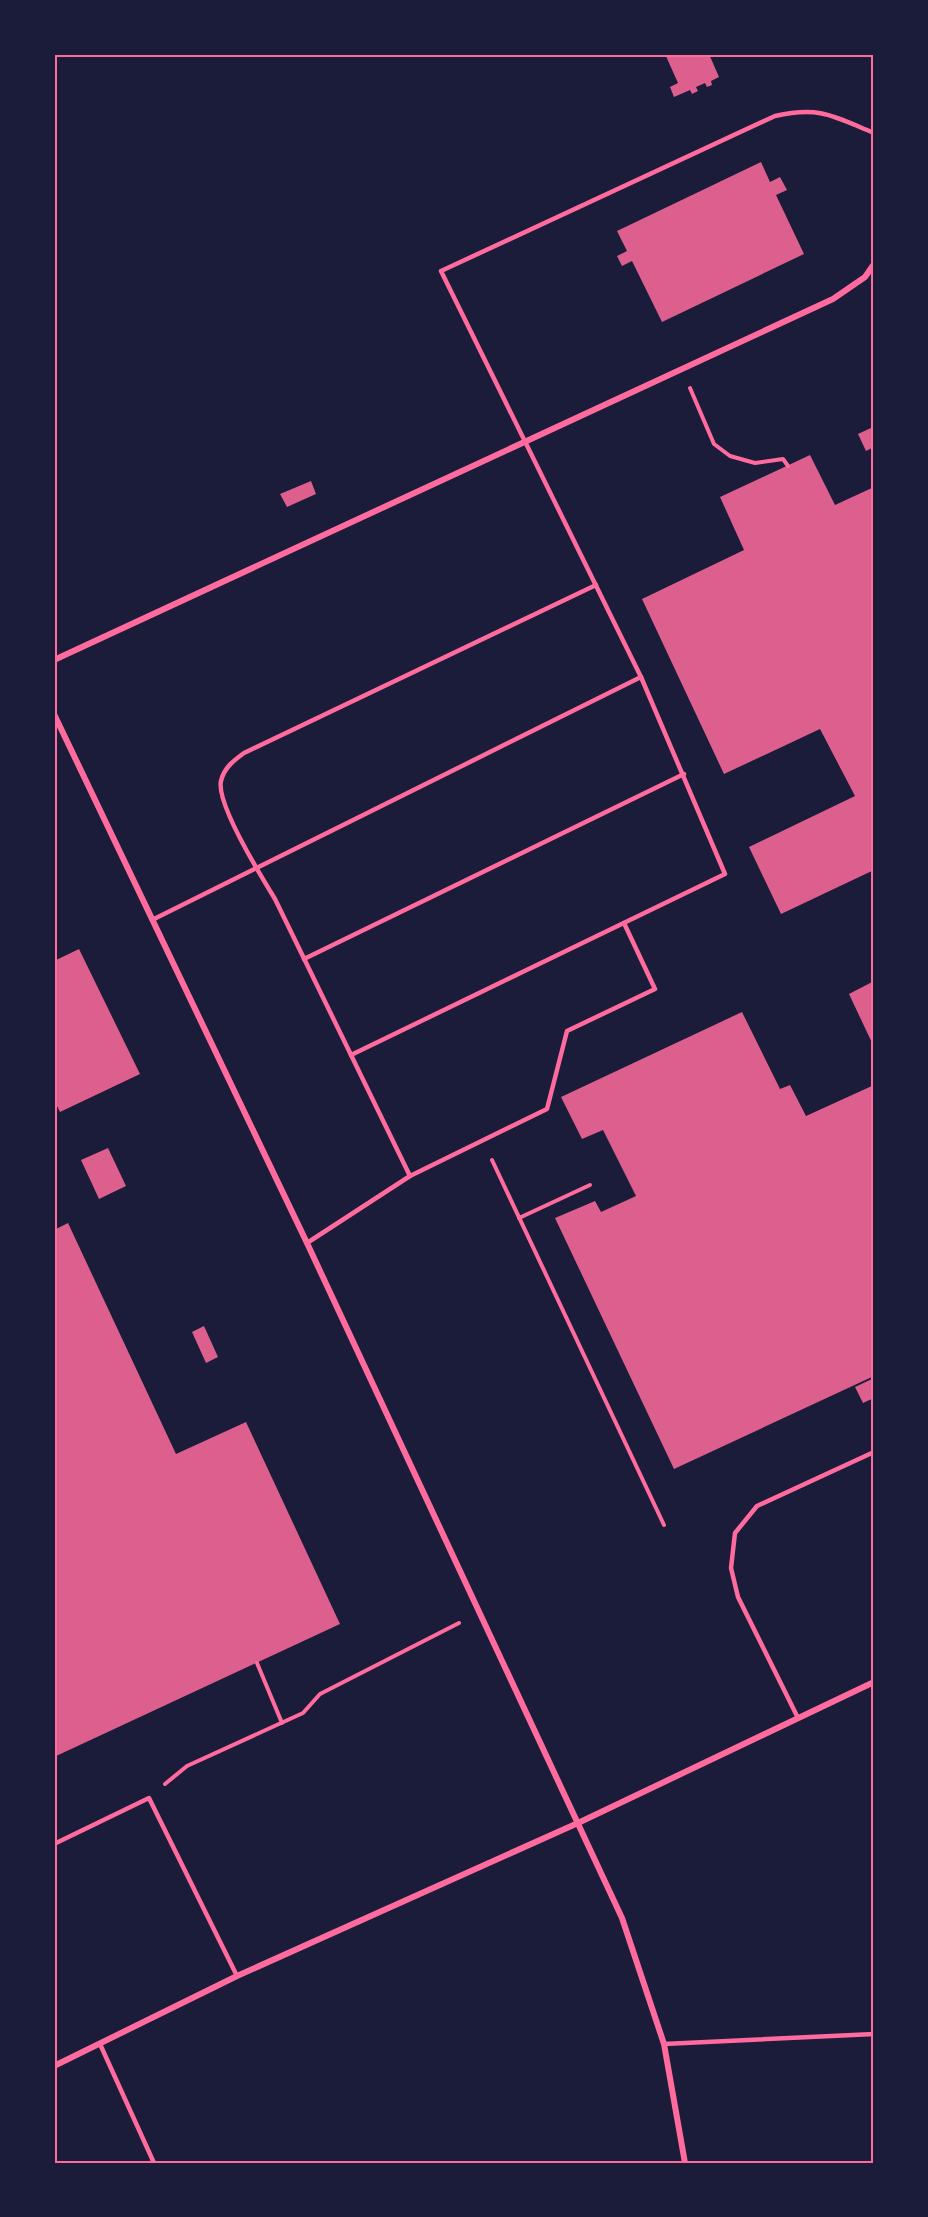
<svg xmlns="http://www.w3.org/2000/svg" width="928" height="2217" font-family="Karla,sans-serif">
<style>
.building{fill:#dd5f8e}
.lines{fill:none;stroke-linecap:round;stroke-linejoin:round}
.path{stroke:#ff6b9d;stroke-width:4}
.service{stroke:#ff6b9d;stroke-width:4.5}
.minor{stroke:#ff6b9d;stroke-width:6}
.neatline{fill:none;stroke:#ff6b9d;stroke-width:2}
</style>
<rect width="100%" height="100%" fill="#1b1b3a"/>
<!-- building -->
<g class="building">
<path d="M 665,54 L 709,54 L 719,77 L 711,81 L 712,85 L 707,87 L 705,83 L 696,87 L 698,91 L 692,94 L 690,90 L 674,97 L 670,87 L 678,83 Z"/>
<path d="M 761,162 L 770,182 L 780,177 L 787,190 L 776,195 L 804,254 L 662,322 L 632,261 L 622,266 L 617,256 L 627,251 L 617,231 Z"/>
<path d="M 873,427 L 874,447 L 866,451 L 858,434 Z"/>
<path d="M 810,455 L 835,505 L 874,487 L 874,870 L 781,914 L 749,847 L 855,796 L 820,729 L 724,774 L 642,599 L 744,550 L 720,497 Z"/>
<path d="M 311,481 L 316,494 L 287,507 L 280,494 Z"/>
<path d="M 79,949 L 140,1074 L 60,1112 L 54,1100 L 54,961 Z"/>
<path d="M 874,981 L 874,1047 L 849,994 Z"/>
<path d="M 742,1012 L 780,1089 L 790,1085 L 806,1116 L 874,1085 L 874,1376 L 674,1469 L 555,1218 L 595,1201 L 601,1212 L 636,1196 L 603,1130 L 582,1139 L 561,1097 Z"/>
<path d="M 108,1148 L 126,1186 L 99,1199 L 81,1160 Z"/>
<path d="M 68,1223 L 176,1454 L 246,1422 L 340,1624 L 54,1757 L 54,1230 Z"/>
<path d="M 204,1326 L 218,1357 L 206,1363 L 192,1332 Z"/>
<path d="M 874,1378 L 874,1398 L 863,1403 L 855,1387 Z"/>
</g>
<g class="lines">
<!-- path -->
<g class="path">
<path d="M 690,388 L 714,444 L 730,456 L 755,463 L 783,459 L 788,466"/>
<path d="M 492,1160 L 664,1525"/>
<path d="M 519,1218 L 590,1185"/>
<path d="M 257,1663 L 282,1723"/>
<path d="M 165,1784 L 187,1766 L 303,1713 L 320,1694 L 459,1623"/>
</g>
<!-- service -->
<g class="service">
<path d="M 152,920 L 641,677"/>
<path d="M 304,959 L 684,774"/>
<path d="M 351,1055 L 725,874 L 641,677 L 441,271 L 775,116 C 820,106 833,116 874,133"/>
<path d="M 410,1176 L 275,899 C 262,878 216,803 221,781 C 224,768 233,761 244,753 L 596,585"/>
<path d="M 307,1243 L 410,1176 L 547,1109 L 567,1031 L 655,989 L 624,923"/>
<path d="M 798,1718 L 738,1597 L 731,1568 L 735,1533 L 757,1506 L 874,1452"/>
<path d="M 54,1844 L 149,1798 L 237,1976"/>
<path d="M 100,2044 L 154,2163"/>
<path d="M 664,2044 L 874,2034"/>
</g>
<!-- minor -->
<g class="minor">
<path d="M 54,660 L 833,299 L 865,277 L 874,264"/>
<path d="M 54,714 L 307,1243 L 622,1918 L 664,2044 L 685,2163"/>
<path d="M 54,2066 L 237,1976 L 578,1823 L 874,1682"/>
</g>
</g>
<!-- border -->
<rect width="928" height="2217" fill="none" stroke="#1b1b3a" stroke-width="111"/>
<rect x="56" y="56" width="816" height="2106" class="neatline"/>
</svg>
